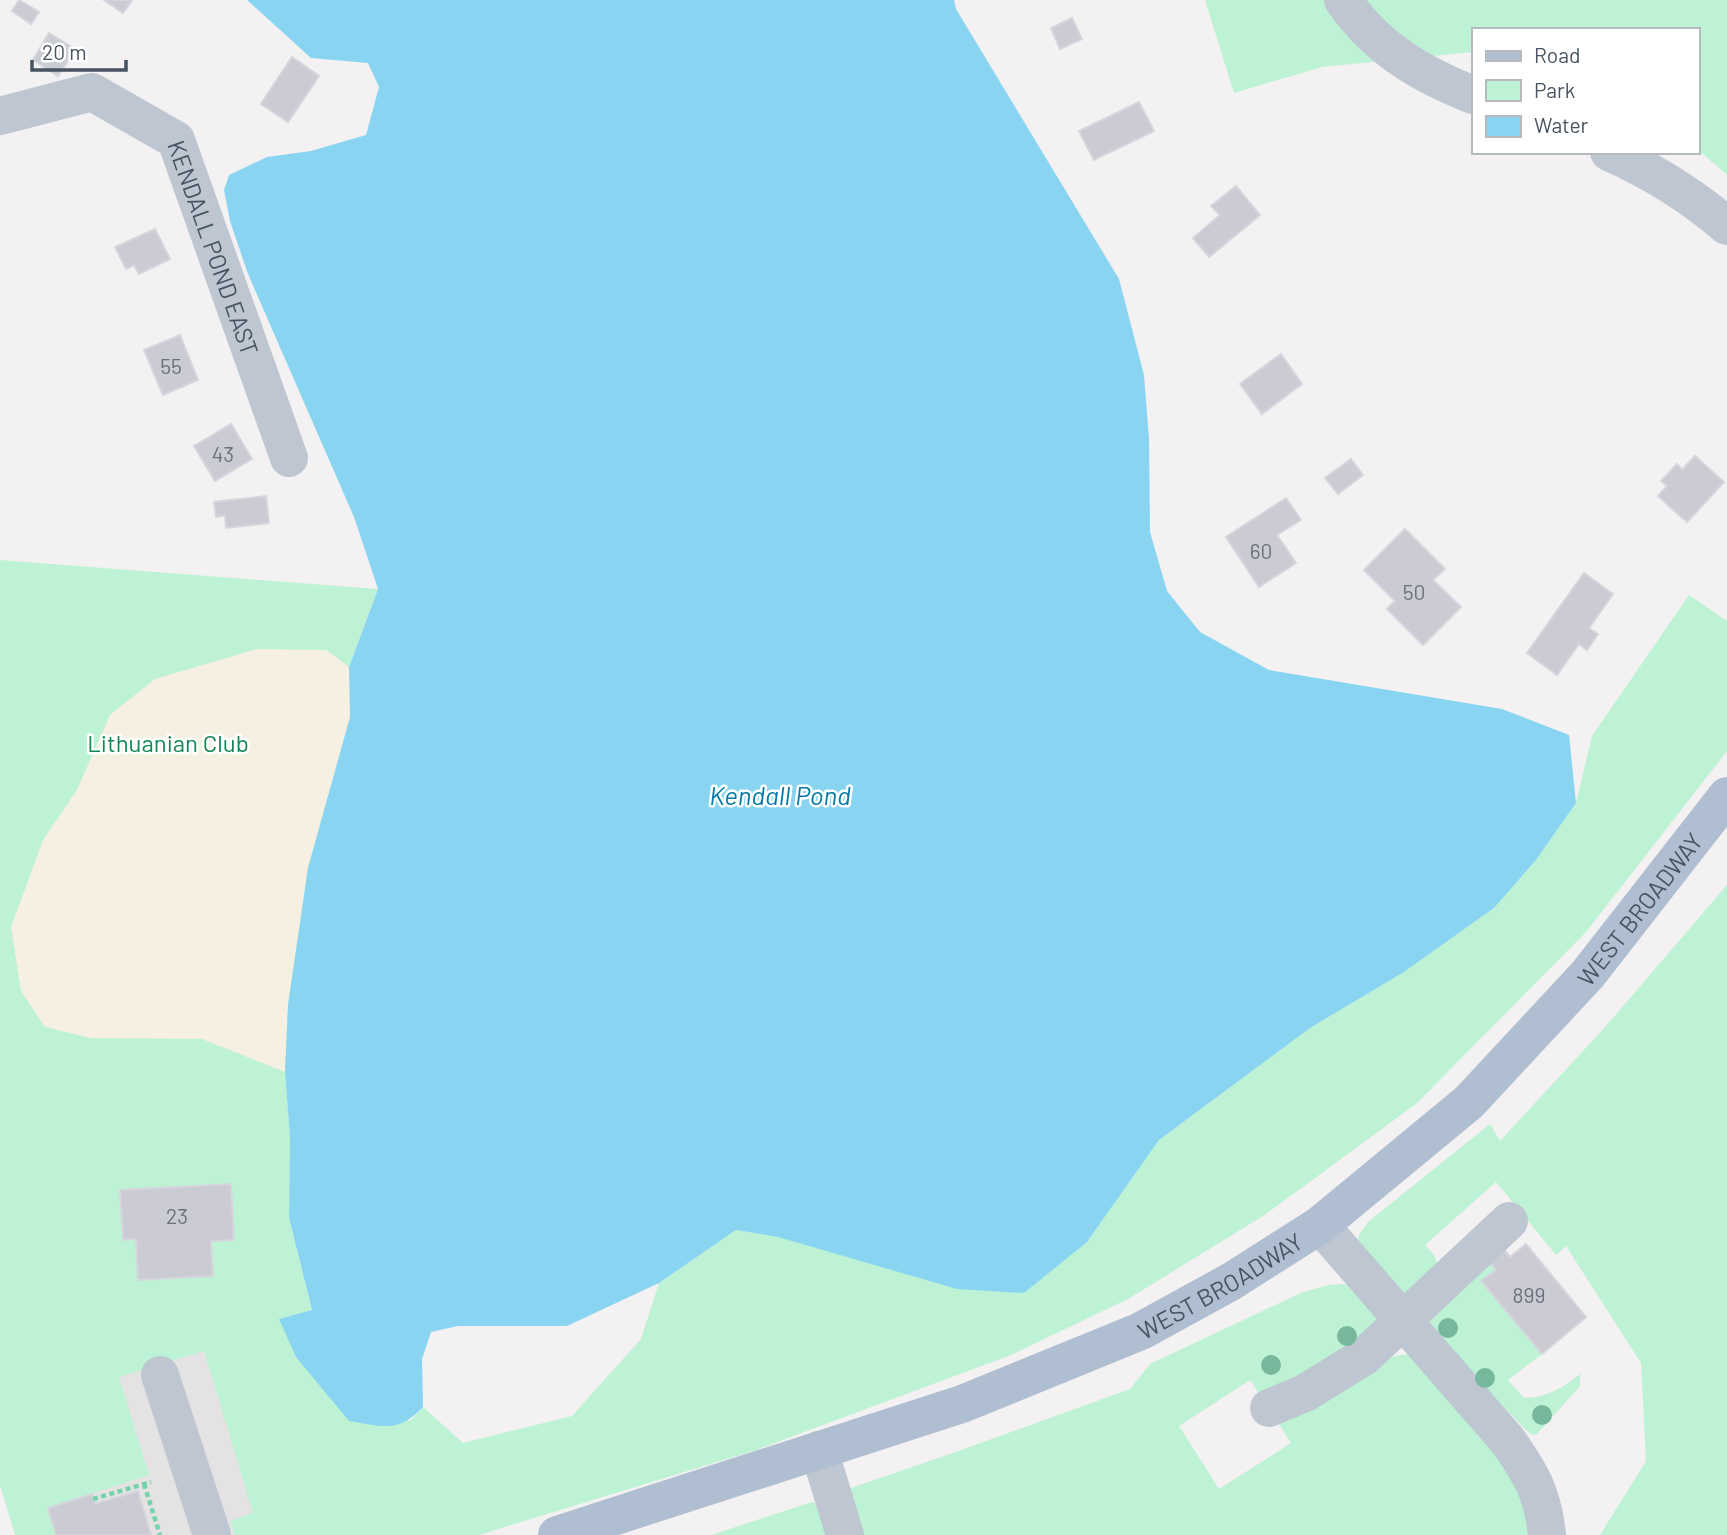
<svg xmlns="http://www.w3.org/2000/svg" width="1727" height="1535" font-family="Barlow,sans-serif">
<style>
.education{fill:#e4e2e3}
.green{fill:#bef2d5}
.sand{fill:#f5f0e1}
.water{fill:#89d5f1}
.building{fill:#cbccd3;stroke:#d5d6dd;stroke-width:2}
.lines{fill:none;stroke-linecap:round;stroke-linejoin:round}
.path{stroke:#73d3aa;stroke-width:4.5;stroke-dasharray:5 3.5;stroke-linecap:butt}
.minor{stroke:#bec7d1;stroke-width:38}
.major{stroke:#afbed1;stroke-width:38}
.tree{fill:#77b79b}
.labels{text-anchor:middle;dominant-baseline:central;stroke-width:5;stroke-linejoin:round;paint-order:stroke}
.number-label{font-size:21px;fill:#68717d}
.street-label{font-size:24px;fill:#475360;stroke:#fff}
.park-label{font-size:24px;fill:#128754;stroke:#fff}
.water-label{font-size:26px;font-style:italic;fill:#057aa6;stroke:#fff}
</style>
<rect width="100%" height="100%" fill="#f3f1f1"/>
<!-- education -->
<path class="education" d="M 279,1319 L 296,1357 L 349,1421 L 372,1535 L 15,1535 L 0,1485 L 0,1372 Z"/>
<!-- green -->
<g class="green">
<path d="M 1205,0 L 1727,0 L 1727,175 L 1697,149 L 1697,30 L 1473,30 L 1473,52 L 1322,67 L 1234,93 Z"/>
<path d="M 0,560 L 378,589 L 349,667 L 285,1072 L 290,1138 L 289,1218 L 312,1310 L 279,1320 L 410,1421 L 423,1407 L 463,1443 L 572,1416 L 641,1339 L 659,1283 L 736,1230 L 778,1237 L 1087,1242 L 1159,1140 L 1310,1028 L 1404,972 L 1494,908 L 1536,860 L 1576,803 L 1592,736 L 1689,595 L 1727,621 L 1727,751 L 1586,932 L 1416,1104 L 1263,1216 L 1128,1299 L 1011,1355 L 756,1450 L 479,1535 L 235,1535 L 230,1521 L 253,1513 L 204,1351 L 119,1377 L 149,1475 L 48,1508 L 56,1535 L 15,1535 L 0,1485 Z"/>
<path d="M 1727,885 L 1727,1535 L 1600,1535 L 1646,1461 L 1641,1363 L 1566,1246 L 1556,1255 L 1496,1182 L 1425,1245 L 1434,1255 L 1438,1265 L 1402,1297 L 1355,1247 L 1360,1233 L 1368,1222 L 1490,1124 L 1500,1141 L 1606,1026 Z"/>
<path d="M 1487,1259 L 1496,1270 L 1481,1282 L 1542,1354 L 1508,1380 L 1524,1398 C 1546,1398 1563,1388 1580,1374 L 1580,1386 L 1537,1434 L 1533,1435 L 1528,1432 L 1421,1322 Z"/>
<path d="M 1348,1284 L 1385,1324 L 1264,1401 L 1250,1380 L 1179,1426 L 1219,1489 L 1291,1443 L 1272,1413 L 1395,1356 L 1409,1354 L 1504,1460 L 1535,1535 L 858,1535 L 845,1490 L 950,1454 L 1130,1389 L 1150,1364 L 1303,1292 L 1329,1285 Z"/>
<path d="M 812,1502 L 818,1505 L 827,1535 L 711,1535 Z"/>
</g>
<!-- sand -->
<path class="sand" d="M 257,649 L 326,650 L 349,667 L 350,717 L 308,868 L 288,1005 L 285,1072 L 202,1039 L 90,1038 L 45,1027 L 21,991 L 11,927 L 43,840 L 77,790 L 110,715 L 155,679 Z"/>
<!-- water -->
<path class="water" d="M 247,0 L 954,0 L 956,9 L 1119,279 L 1144,375 L 1149,439 L 1150,532 L 1167,591 L 1200,632 L 1269,670 L 1502,709 L 1569,735 L 1576,803 L 1536,860 L 1494,908 L 1404,972 L 1310,1028 L 1159,1140 L 1087,1242 L 1024,1293 L 957,1289 L 778,1237 L 736,1230 L 659,1283 L 567,1326 L 458,1326 L 431,1332 L 422,1359 L 423,1407 C 398,1434 382,1426 349,1421 L 296,1357 L 279,1319 L 312,1310 L 289,1218 L 290,1138 L 285,1072 L 288,1005 L 308,868 L 350,717 L 349,667 L 378,589 L 354,517 L 248,274 L 230,221 L 224,190 L 229,175 L 267,157 L 311,151 L 366,135 L 379,87 L 368,63 L 311,58 Z"/>
<!-- building -->
<g class="building">
<path d="M 19,0 L 39,12 L 31,24 L 12,11 Z"/>
<path d="M 104,0 L 132,0 L 123,13 Z"/>
<path d="M 1072,18 L 1082,39 L 1060,49 L 1051,28 Z"/>
<path d="M 49,33 L 75,49 L 58,76 L 33,60 Z"/>
<path d="M 292,57 L 319,76 L 288,122 L 261,104 Z"/>
<path d="M 1139,102 L 1154,131 L 1094,160 L 1079,131 Z"/>
<path d="M 1236,186 L 1260,215 L 1209,257 L 1193,238 L 1220,215 L 1211,206 Z"/>
<path d="M 155,229 L 170,259 L 139,274 L 134,265 L 126,269 L 115,247 Z"/>
<path d="M 180,335 L 198,380 L 163,395 L 144,350 Z"/>
<path d="M 1281,354 L 1302,384 L 1262,414 L 1240,384 Z"/>
<path d="M 231,424 L 252,459 L 215,481 L 194,446 Z"/>
<path d="M 1695,456 L 1724,482 L 1687,522 L 1658,496 L 1667,486 L 1661,481 L 1677,464 L 1682,470 Z"/>
<path d="M 1351,459 L 1363,475 L 1338,494 L 1325,478 Z"/>
<path d="M 266,496 L 269,523 L 226,528 L 225,515 L 216,517 L 214,502 Z"/>
<path d="M 1286,498 L 1301,520 L 1277,535 L 1296,563 L 1259,587 L 1226,537 Z"/>
<path d="M 1405,529 L 1445,569 L 1433,580 L 1461,607 L 1423,645 L 1387,609 L 1395,601 L 1364,570 Z"/>
<path d="M 1584,573 L 1613,594 L 1589,628 L 1598,634 L 1587,650 L 1579,644 L 1557,675 L 1527,653 Z"/>
<path d="M 231,1184 L 234,1240 L 211,1241 L 213,1276 L 138,1280 L 136,1239 L 123,1240 L 120,1190 Z"/>
<path d="M 1526,1244 L 1586,1317 L 1542,1354 L 1481,1281 L 1496,1270 L 1487,1259 L 1502,1247 L 1510,1257 Z"/>
<path d="M 138,1491 L 151,1535 L 56,1535 L 48,1508 L 92,1494 L 95,1504 Z"/>
</g>
<g class="lines">
<!-- path -->
<g class="path">
<path d="M 144,1484 L 160,1535"/>
<path d="M 93,1499 L 151,1482"/>
</g>
<!-- minor -->
<g class="minor">
<path d="M 1343,0 C 1376,48 1420,74 1473,95"/>
<path id="s1" d="M 0,116 L 92,92 L 176,140 L 289,458"/>
<path d="M 1609,152 C 1652,171 1692,196 1727,226"/>
<path d="M 1320,1225 L 1508,1441 C 1531,1474 1543,1494 1547,1535"/>
<path d="M 160,1375 L 212,1535"/>
<path d="M 1269,1408 L 1305,1393 L 1365,1356 L 1509,1221"/>
<path d="M 819,1450 L 845,1535"/>
</g>
<!-- major -->
<path class="major" id="s2" d="M 557,1535 L 962,1404 L 1141,1331 L 1232,1281 L 1320,1225 L 1469,1102 L 1588,974 L 1727,796"/>
</g>
<!-- trees -->
<g class="tree">
<circle cx="1448" cy="1328" r="10"/>
<circle cx="1347" cy="1336" r="10"/>
<circle cx="1271" cy="1365" r="10"/>
<circle cx="1485" cy="1378" r="10"/>
<circle cx="1542" cy="1415" r="10"/>
</g>
<g class="labels">
<!-- number labels -->
<g class="number-label">
<text x="171" y="365">55</text>
<text x="223" y="453">43</text>
<text x="1261" y="550">60</text>
<text x="1414" y="591">50</text>
<text x="177" y="1215">23</text>
<text x="1529" y="1294">899</text>
</g>
<!-- street labels -->
<g class="street-label">
<text stroke="none"><textPath href="#s1" startOffset="306">KENDALL POND EAST</textPath></text>
<text stroke="none"><textPath href="#s2" startOffset="1278">WEST BROADWAY</textPath></text>
<text stroke="none"><textPath href="#s2" startOffset="710">WEST BROADWAY</textPath></text>
</g>
<!-- park labels -->
<g class="park-label">
<text x="168" y="742">Lithuanian Club</text>
</g>
<!-- water labels -->
<g class="water-label">
<text x="780" y="794">Kendall Pond</text>
</g>
</g>
<!-- legend -->
<rect x="1472" y="28" width="228" height="126" fill="#ffffff" stroke="#b5babf" stroke-width="2"/>
<rect x="1486" y="51" width="35" height="10" fill="#afbed1" stroke="#b5babf" stroke-width="2"/>
<text x="1534" y="63" font-size="21" fill="#475360">Road</text>
<rect x="1486" y="80" width="35" height="21" fill="#bef2d5" stroke="#b5babf" stroke-width="2"/>
<text x="1534" y="98" font-size="21" fill="#475360">Park</text>
<rect x="1486" y="116" width="35" height="21" fill="#89d5f1" stroke="#b5babf" stroke-width="2"/>
<text x="1534" y="133" font-size="21" fill="#475360">Water</text>
<!-- scale -->
<path d="M32 60v10h94v-10" fill="none" stroke="#475360" stroke-width="3.5"/>
<text x="42" y="60" font-size="21" fill="#475360" stroke="#ffffff" stroke-width="5" paint-order="stroke">20 m</text>
</svg>
